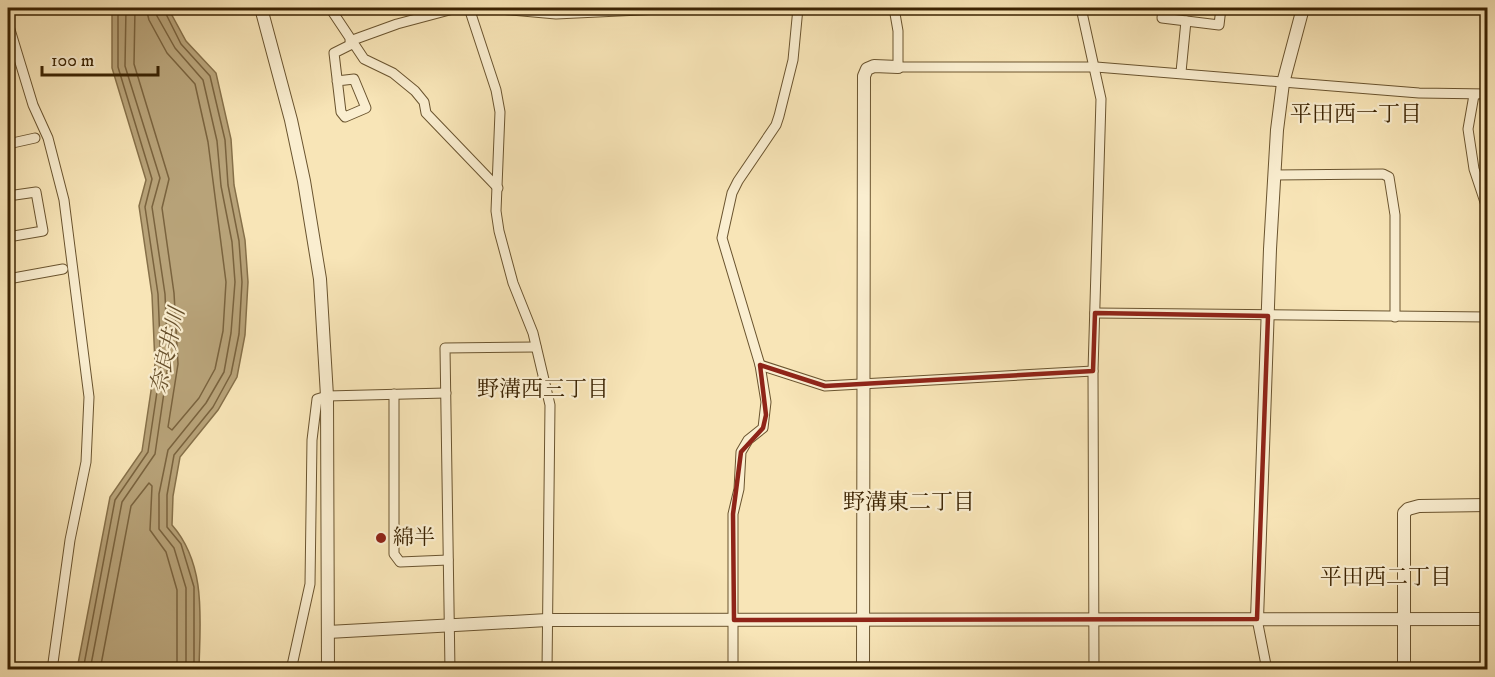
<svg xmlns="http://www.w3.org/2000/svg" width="1495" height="677" font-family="'IM FELL DW Pica','Noto Serif JP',serif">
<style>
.water{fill:#b8a379;stroke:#867049;stroke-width:1.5}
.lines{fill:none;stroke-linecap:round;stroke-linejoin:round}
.shore{stroke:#7a633e;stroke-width:1.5}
.minor-casing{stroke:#6a542f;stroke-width:11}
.tertiary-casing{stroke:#6a542f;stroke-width:14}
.minor{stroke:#faeed0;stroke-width:9}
.tertiary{stroke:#faeed0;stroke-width:12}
.marked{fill:none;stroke:#8f2418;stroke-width:4.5;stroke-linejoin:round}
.poi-dot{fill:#8f2418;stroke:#faeed0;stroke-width:2}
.labels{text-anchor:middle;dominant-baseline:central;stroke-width:4.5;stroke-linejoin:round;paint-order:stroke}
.poi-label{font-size:21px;fill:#3b2302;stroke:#faeed0;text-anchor:start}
.neighbourhood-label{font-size:22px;fill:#3b2302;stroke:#faeed0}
.water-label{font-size:22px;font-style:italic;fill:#67502c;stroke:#faeed0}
</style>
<rect width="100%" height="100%" fill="#f8e5b7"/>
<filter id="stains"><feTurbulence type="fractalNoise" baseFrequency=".00333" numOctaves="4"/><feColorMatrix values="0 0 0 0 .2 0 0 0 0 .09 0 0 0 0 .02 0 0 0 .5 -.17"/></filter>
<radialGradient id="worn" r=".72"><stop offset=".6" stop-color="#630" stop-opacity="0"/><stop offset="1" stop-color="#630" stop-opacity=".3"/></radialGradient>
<!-- water -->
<path class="water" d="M 112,8 L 168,8 L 186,41 L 216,73 L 231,139 L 234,185 L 245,240 L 248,282 L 245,335 L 237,377 L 218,410 L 180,457 L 173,496 L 172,525 C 207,565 200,620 199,669 L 77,669 L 110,497 L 142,451 L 155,364 L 152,295 L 139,206 L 146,180 L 112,68 Z"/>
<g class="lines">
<!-- shore -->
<g class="shore">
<path d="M 135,8 L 134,64 L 169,179 L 162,208 L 174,293 L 178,364 L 168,427 L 172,430 L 199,398 L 215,369 L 223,331 L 226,282 L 208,142 L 195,84 L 167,53 L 149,20 L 146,8"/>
<path d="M 155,8 L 157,16 L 175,48 L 203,80 L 217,141 L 221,186 L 232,242 L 235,282 L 231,333 L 224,372 L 206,403 L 168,450 L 159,494 L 159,529 L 174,548 L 186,588 L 186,670"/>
<path d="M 163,8 L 181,44 L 210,76 L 225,140 L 228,185 L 239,241 L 242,282 L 239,334 L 231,374 L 213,407 L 174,455 L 167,495 L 167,527 L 181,544 L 194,587 L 194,670"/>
<path d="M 83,670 L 115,500 L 148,452 L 161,365 L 158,294 L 145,207 L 152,179 L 118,67 L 118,8"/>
<path d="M 90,670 L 122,502 L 155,454 L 168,365 L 165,294 L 152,207 L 160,178 L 125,66 L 126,8"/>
<path d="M 100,670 L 131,506 L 149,483 L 152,486 L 150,530 L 166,552 L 177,590 L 177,670"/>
</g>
<!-- minor casing -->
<g class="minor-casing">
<g id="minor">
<path d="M 330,8 L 364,59 L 393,73 L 415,91 L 424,102 L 426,113 L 498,188"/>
<path d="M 469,8 L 496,90 L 500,112 L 496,211 L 499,231 L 513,283 L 533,333 L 550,405 L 547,670"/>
<path d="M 489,8 L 556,14 L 682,8"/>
<path d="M 894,8 L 898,31 L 898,67 L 1096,67 L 1419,93 L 1488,94"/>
<path d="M 1081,8 L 1101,99 L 1093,371 L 1094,670"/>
<path d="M 1163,8 L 1162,18 L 1219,25 L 1221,8"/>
<path d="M 1485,8 L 1488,15"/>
<path d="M 8,23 L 33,105 L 48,138 L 64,200 L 89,397 L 86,462 L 70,540 L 52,670"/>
<path d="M 350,41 L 397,24 L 457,8"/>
<path d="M 1181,72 L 1186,21"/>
<path d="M 337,81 L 354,79 L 366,108 L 345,117 L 341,112 L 334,53 L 352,44"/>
<path d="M 1474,95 L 1468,129 L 1474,169 L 1488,211"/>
<path d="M 8,144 L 35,138"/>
<path d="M 1274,175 L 1383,174 L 1389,177 L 1395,215 L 1395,317"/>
<path d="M 8,196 L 36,192 L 43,231 L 8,237"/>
<path d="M 8,279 L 63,269"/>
<path d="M 1095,313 L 1488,317"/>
<path d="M 760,365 L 825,386 L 1093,371"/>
<path d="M 394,394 L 394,554 L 400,562 L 448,560"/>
<path d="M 8,425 L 8,448"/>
<path d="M 1257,619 L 1267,670"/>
<path d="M 291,670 L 310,584 L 312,440 L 317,399 L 327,396 L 446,393"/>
<path d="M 450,670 L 445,348 L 536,347"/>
<path d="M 733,670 L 733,514 L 739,489 L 741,452 L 748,440 L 763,428 L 766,402 L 760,365 L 722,238 L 732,193 L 738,181 L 776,125 L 779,116 L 793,60 L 798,8"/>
</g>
</g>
<!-- tertiary casing -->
<g class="tertiary-casing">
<g id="tertiary">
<path d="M 261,8 L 291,120 L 304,181 L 320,279 L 327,396 L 328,670"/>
<path d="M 1257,619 L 1270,249 L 1277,130 L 1283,83 L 1303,8"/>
<path d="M 328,632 L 547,620 L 1488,619"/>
<path d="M 863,670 L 864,76 L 867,69 L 874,66 L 898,67"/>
<path d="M 1404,670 L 1404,513 L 1408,509 L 1419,506 L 1488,505"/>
</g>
</g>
<!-- minor -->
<use href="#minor" class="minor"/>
<!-- tertiary -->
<use href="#tertiary" class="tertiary"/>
</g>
<!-- marked area -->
<path class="marked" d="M 1095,313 L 1268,316 L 1257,619 L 734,620 L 733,514 L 741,452 L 763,428 L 766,415 L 760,365 L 825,386 L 1093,371 Z"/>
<!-- markers -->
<circle class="poi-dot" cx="381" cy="538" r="6"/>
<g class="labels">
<!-- poi labels -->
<g class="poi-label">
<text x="393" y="538">綿半</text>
</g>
<!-- neighbourhood labels -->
<g class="neighbourhood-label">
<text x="1356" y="114">平田西一丁目</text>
<text x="543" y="389">野溝西三丁目</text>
<text x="909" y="502">野溝東二丁目</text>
<text x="1386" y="577">平田西二丁目</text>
</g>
<!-- water labels -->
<g class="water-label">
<text transform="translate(168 351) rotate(-77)">奈良井川</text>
</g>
</g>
<!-- margin -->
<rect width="1495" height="677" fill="none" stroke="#f8e5b7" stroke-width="30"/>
<rect x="9" y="9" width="1477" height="659" fill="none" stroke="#3b2302" stroke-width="3"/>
<rect x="15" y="15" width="1465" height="647" fill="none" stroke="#3b2302" stroke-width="1.5"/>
<!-- scale -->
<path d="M42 66v9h116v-9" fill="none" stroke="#3b2302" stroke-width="3"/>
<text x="51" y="66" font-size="18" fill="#3b2302" stroke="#faeed0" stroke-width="4.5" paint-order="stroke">100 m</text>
<rect width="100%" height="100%" filter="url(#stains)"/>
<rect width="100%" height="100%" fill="url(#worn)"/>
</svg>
